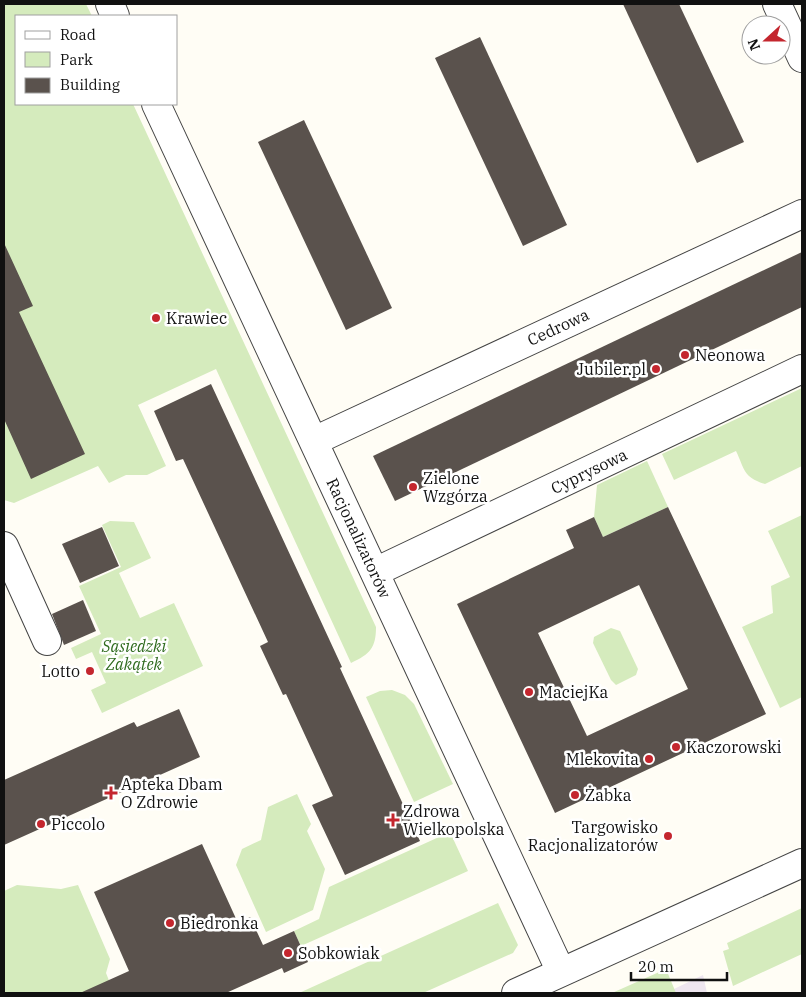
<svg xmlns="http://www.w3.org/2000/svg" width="806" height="997" font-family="'IBM Plex Serif',serif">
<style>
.industrial{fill:#eee6ef}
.green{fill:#d5ebbd}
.building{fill:#5a524d;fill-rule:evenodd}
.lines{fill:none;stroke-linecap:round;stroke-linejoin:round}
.minor-casing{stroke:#444;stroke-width:30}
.tertiary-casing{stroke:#444;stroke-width:30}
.minor{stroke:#fff;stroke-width:28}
.tertiary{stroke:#fff;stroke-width:28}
.poi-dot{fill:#c4262e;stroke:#fff;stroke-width:2}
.labels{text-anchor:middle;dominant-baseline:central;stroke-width:5;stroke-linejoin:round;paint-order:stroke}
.poi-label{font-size:16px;fill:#111;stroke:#fff;text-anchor:start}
.street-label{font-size:16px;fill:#111;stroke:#fff}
.park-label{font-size:16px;font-style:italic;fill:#2f6b1f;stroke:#fff}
</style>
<rect width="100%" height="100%" fill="#fffdf5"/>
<!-- industrial -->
<path class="industrial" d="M 703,975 L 707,993 L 664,993 L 674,989 Z"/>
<!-- green -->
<g class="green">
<path d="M 4,4 L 86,4 L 92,16 L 16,16 L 16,104 L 133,104 L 376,627 C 376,648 370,654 351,663 L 216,369 L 138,405 L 166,466 L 147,475 L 126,475 L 109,483 L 98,466 L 14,503 L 4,500 Z"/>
<path d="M 802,388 L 802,466 L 765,484 C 743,477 745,470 736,451 L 674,480 L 662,454 Z"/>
<path d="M 647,461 L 668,507 L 603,537 L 594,517 L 597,485 Z"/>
<path d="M 802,515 L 802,697 L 780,708 L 742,627 L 773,613 L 771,586 L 790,577 L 768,531 Z"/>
<path d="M 110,521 L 134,522 L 151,558 L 119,573 L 140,618 L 174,603 L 203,666 L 102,713 L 91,690 L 106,683 L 92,652 L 76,659 L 71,648 L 101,634 L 79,586 L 121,567 L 102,525 Z"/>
<path d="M 611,628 L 620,631 L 638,669 L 636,675 L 616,685 L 611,680 L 593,643 L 594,637 Z"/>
<path d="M 392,690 L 405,695 L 414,704 L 453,784 L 414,802 L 366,697 L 380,691 Z"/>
<path d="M 297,794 L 311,824 L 307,831 L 325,869 L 313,910 L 266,932 L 236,865 L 242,849 L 261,840 L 268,807 Z"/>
<path d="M 450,832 L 468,871 L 301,946 L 294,931 L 319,919 L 329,887 Z"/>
<path d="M 17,885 L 61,889 L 78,885 L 110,959 L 106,973 L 114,993 L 4,993 L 4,891 Z"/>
<path d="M 498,903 L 518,945 L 513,953 L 423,993 L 299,993 Z"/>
<path d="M 802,908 L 802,954 L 733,986 L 723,951 L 729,949 L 727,943 Z"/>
<path d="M 666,969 L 676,993 L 612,993 Z"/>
</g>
<!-- building -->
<g class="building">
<path d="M 623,4 L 679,4 L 744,142 L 697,163 Z"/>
<path d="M 480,37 L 567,225 L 523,246 L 435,58 Z"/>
<path d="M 304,120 L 392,308 L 346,330 L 258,142 Z"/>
<path d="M 4,243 L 33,306 L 19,312 L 85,454 L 31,479 L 4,419 Z"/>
<path d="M 802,252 L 802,307 L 395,501 L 373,456 Z"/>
<path d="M 211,384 L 342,667 L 340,668 L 420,841 L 345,875 L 312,805 L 333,796 L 286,694 L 283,695 L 260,646 L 268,642 L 183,459 L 176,461 L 154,411 Z"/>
<path d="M 668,507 L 766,714 L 555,813 L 457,604 L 574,548 L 566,530 L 594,517 L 603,537 ZM 639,585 L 688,689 L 587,736 L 538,633 Z"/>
<path d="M 102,527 L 119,566 L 80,583 L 62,544 Z"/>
<path d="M 83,600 L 96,631 L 64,645 L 52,614 Z"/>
<path d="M 179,709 L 200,757 L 4,845 L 4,780 L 134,722 L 137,727 Z"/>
<path d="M 202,844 L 238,923 L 250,917 L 263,945 L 294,931 L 308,962 L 284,973 L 282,968 L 226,993 L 80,993 L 129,971 L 94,892 Z"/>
</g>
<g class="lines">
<!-- minor casing -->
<g class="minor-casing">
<g id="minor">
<path d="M 110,4 L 115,16"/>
<path d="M 777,4 L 802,58"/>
<path d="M 156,104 L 561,972"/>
<path d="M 314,441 L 802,214"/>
<path d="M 4,546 L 47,641"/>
<path d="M 375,572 L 802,369"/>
</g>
</g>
<!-- tertiary casing -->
<g class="tertiary-casing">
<path id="tertiary" d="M 516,993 L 802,863"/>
</g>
<!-- minor -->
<use href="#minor" class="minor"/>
<!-- tertiary -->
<use href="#tertiary" class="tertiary"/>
</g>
<!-- markers -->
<g class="poi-dot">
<circle cx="156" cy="318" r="5"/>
<circle cx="685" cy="355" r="5"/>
<circle cx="656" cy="369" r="5"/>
<circle cx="413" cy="487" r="5"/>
<circle cx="90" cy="671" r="5"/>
<circle cx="529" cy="692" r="5"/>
<circle cx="676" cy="747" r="5"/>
<circle cx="649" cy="759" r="5"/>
<path d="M108.5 785.5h5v5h5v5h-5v5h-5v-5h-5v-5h5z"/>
<circle cx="575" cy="795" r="5"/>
<path d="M390.5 812.5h5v5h5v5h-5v5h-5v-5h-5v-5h5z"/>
<circle cx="41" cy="824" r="5"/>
<circle cx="668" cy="836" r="5"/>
<circle cx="170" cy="923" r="5"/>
<circle cx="288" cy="953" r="5"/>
</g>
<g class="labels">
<!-- poi labels -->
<g class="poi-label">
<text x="166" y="318">Krawiec</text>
<text x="695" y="355">Neonowa</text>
<text x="646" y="369" text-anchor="end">Jubiler.pl</text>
<text x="423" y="478">Zielone<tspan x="423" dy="18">Wzgórza</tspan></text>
<text x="80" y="671" text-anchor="end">Lotto</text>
<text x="539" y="692">MaciejKa</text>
<text x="686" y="747">Kaczorowski</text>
<text x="639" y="759" text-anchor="end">Mlekovita</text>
<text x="121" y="784">Apteka Dbam<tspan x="121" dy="18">O Zdrowie</tspan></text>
<text x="585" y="795">Żabka</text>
<text x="403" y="811">Zdrowa<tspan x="403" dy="18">Wielkopolska</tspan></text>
<text x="51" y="824">Piccolo</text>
<text x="658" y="827" text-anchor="end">Targowisko<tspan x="658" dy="18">Racjonalizatorów</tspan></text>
<text x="180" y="923">Biedronka</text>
<text x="298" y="953">Sobkowiak</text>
</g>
<!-- street labels -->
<g class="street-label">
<text transform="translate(558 327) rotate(-25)">Cedrowa</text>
<text transform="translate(589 471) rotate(-26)">Cyprysowa</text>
<text transform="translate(359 538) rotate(65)">Racjonalizatorów</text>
</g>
<!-- park labels -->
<g class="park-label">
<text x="134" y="646">Sąsiedzki<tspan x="134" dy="18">Zakątek</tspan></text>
</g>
</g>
<!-- border -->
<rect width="806" height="997" fill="none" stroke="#111111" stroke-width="10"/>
<!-- legend -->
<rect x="15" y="15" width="162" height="90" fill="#ffffff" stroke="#a0a0a0"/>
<rect x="25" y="31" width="25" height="8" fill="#ffffff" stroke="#a0a0a0"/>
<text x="60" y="40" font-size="15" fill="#111111">Road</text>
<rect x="25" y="52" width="25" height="15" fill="#d5ebbd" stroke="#a0a0a0"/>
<text x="60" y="65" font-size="15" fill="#111111">Park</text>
<rect x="25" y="78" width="25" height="15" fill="#5a524d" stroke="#a0a0a0"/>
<text x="60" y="90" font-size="15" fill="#111111">Building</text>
<!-- north arrow -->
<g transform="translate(766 40) rotate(249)"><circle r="24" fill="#ffffff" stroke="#a0a0a0"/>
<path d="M0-4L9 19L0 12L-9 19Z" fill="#c4262e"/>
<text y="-8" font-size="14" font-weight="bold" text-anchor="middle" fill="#111111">N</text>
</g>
<!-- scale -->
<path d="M631 972v8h96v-8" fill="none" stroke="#111111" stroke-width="2.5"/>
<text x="638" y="972" font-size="15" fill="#111111" stroke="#ffffff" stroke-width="4" paint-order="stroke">20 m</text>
</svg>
